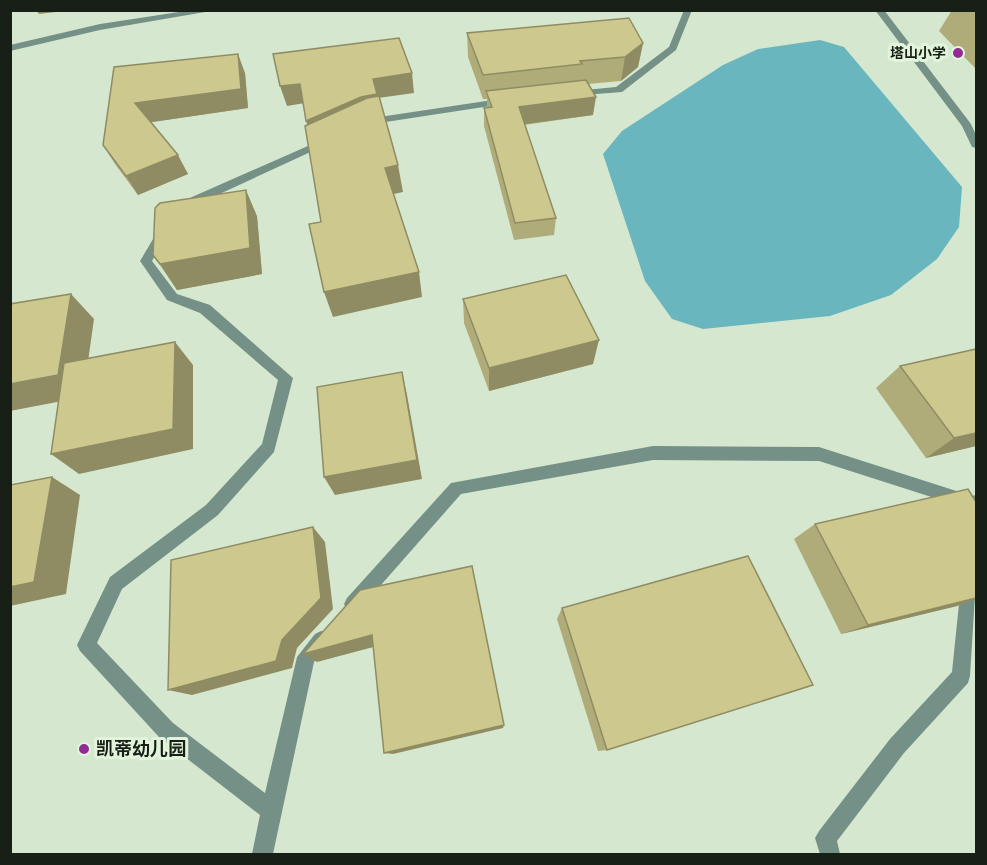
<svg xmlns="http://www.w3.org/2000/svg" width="987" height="865" font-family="'Libre Baskerville','Noto Sans SC',serif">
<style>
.water{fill:#6ab6bf}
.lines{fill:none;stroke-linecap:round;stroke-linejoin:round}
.minor{fill:#759187;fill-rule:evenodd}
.wall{fill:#afac7a}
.shaded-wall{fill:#8f8c63}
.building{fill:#ccc88e;stroke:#8f8c63;stroke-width:1.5}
.poi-dot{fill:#912c92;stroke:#e2f5dc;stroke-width:2}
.labels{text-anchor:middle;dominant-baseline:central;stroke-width:6;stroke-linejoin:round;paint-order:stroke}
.far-poi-label{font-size:14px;font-weight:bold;fill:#181f16;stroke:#e2f5dc;text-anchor:end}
.near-poi-label{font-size:18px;font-weight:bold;fill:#181f16;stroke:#e2f5dc;text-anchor:start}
</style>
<rect width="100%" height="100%" fill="#d5e8cf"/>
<!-- water -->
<path class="water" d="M 820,40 L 844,47 L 962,187 L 959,227 L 937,259 L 891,295 L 830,316 L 703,329 L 672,319 L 645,281 L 603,154 L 622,131 L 723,65 L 758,49 Z"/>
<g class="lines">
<!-- minor -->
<g class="minor">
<path d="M 192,10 L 217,10 L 100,30 L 10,51 L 10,45 L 100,24 Z"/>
<path d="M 684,10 L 692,10 L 676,50 L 622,92 L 571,96 L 571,92 L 574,91 L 616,87 L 669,47 Z"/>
<path d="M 875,10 L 884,10 L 971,124 L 976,135 L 976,148 L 972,147 L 962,126 Z"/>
<path d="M 506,98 L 510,99 L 510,103 L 366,125 L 361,122 L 366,119 Z"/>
<path d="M 326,138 L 331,141 L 330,143 L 200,203 L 193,210 L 185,210 L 183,207 L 192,197 Z"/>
<path d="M 163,228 L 169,232 L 152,261 L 177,294 L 210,305 L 293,378 L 274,452 L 218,515 L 122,589 L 97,643 L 173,723 L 265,793 L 297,657 L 315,634 L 321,631 L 327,634 L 330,640 L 314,662 L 273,854 L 252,854 L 260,815 L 159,737 L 80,651 L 77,645 L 110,577 L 206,505 L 262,444 L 278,380 L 200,313 L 167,300 L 140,261 L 159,229 Z"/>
<path d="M 653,446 L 819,447 L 972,496 L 976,495 L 976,509 L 972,510 L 819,461 L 653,460 L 461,494 L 359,610 L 353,613 L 347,610 L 344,604 L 347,598 L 451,483 Z"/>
<path d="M 970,575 L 976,579 L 970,676 L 968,683 L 904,753 L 837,841 L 840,854 L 820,854 L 815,838 L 819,831 L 890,739 L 952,672 L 961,584 L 964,578 Z"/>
</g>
</g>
<!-- wall -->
<g class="wall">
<path d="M 952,10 L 976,10 L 976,69 L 939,31 Z"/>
<path d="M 467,33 L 643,43 L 638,67 L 621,81 L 588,84 L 593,115 L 524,125 L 556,218 L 554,235 L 514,240 L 484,126 L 484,108 L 487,107 L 487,99 L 483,99 L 468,57 Z"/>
<path d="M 245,73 L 248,108 L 151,122 L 188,174 L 138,195 L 115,164 L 103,145 Z"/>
<path d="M 257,216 L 262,274 L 177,290 L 153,255 Z"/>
<path d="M 463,299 L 593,364 L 489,391 L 464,323 Z"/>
<path d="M 900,366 L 976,446 L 926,458 L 876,388 Z"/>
<path d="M 815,524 L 957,606 L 841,634 L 794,539 Z"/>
<path d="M 562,608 L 607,750 L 598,751 L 557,619 Z"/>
</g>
<!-- shaded-wall -->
<g class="shaded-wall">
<path d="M 36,10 L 73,10 L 39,14 Z"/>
<path d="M 643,43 L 638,67 L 621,81 L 625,57 Z"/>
<path d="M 238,54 L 245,73 L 248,108 L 146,123 L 135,103 Z"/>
<path d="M 412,73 L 414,93 L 378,98 L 311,140 L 306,121 L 373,79 Z"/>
<path d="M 300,84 L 305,103 L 287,106 L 280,86 Z"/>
<path d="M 596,97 L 593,115 L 518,125 L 519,107 Z"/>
<path d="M 178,155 L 188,174 L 138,195 L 126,176 Z"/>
<path d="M 398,165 L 403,192 L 389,195 L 385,168 Z"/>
<path d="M 246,190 L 257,216 L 262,274 L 177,290 L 160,264 Z"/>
<path d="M 419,272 L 422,297 L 333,317 L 324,292 Z"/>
<path d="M 71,294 L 94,319 L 83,397 L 10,411 L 10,384 Z"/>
<path d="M 599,340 L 593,364 L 489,391 L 489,368 Z"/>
<path d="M 175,342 L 193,365 L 193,449 L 79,474 L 51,454 Z"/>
<path d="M 402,372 L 407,395 L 422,479 L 335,495 L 324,477 Z"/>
<path d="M 976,433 L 976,446 L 926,458 L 954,438 Z"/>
<path d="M 52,477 L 80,495 L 66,594 L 10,606 L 10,587 Z"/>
<path d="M 313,527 L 325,542 L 333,609 L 297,648 L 292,668 L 192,695 L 168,690 Z"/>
<path d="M 976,598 L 976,599 L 957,606 L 841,634 L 868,625 Z"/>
<path d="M 372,635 L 381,645 L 317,662 L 303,654 Z"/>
<path d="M 504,725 L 503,728 L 393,754 L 384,753 Z"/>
</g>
<!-- building -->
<g class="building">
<path d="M 629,18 L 643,43 L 625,57 L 580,61 L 582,64 L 483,75 L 467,33 Z"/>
<path d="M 399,38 L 412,73 L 373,79 L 377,94 L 361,97 L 306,121 L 300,84 L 280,86 L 273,54 Z"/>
<path d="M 238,54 L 241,89 L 135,103 L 178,155 L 126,176 L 103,145 L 114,67 Z"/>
<path d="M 586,80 L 596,97 L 519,107 L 556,218 L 515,223 L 484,108 L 492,107 L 486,91 Z"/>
<path d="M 379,96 L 398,165 L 385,168 L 419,272 L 324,292 L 309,224 L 321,222 L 305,126 L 367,98 Z"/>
<path d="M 246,190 L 250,248 L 160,264 L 153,255 L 155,208 L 160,203 Z"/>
<path d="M 566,275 L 599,340 L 489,368 L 463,299 Z"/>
<path d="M 71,294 L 58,375 L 10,384 L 10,304 Z"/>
<path d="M 175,342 L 173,429 L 51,454 L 64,363 Z"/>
<path d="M 976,349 L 976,433 L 954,438 L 900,366 Z"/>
<path d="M 402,372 L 417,460 L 324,477 L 317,387 Z"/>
<path d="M 52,477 L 34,582 L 10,587 L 10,485 Z"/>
<path d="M 968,489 L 976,502 L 976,598 L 868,625 L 815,524 Z"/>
<path d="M 313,527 L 321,598 L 282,640 L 276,661 L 168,690 L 171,560 Z"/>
<path d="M 748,556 L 813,685 L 607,750 L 562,608 Z"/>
<path d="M 472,566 L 504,725 L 384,753 L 372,635 L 303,654 L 360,590 Z"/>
</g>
<!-- markers -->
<g class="poi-dot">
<circle cx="958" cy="53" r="6"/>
<circle cx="84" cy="749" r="6"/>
</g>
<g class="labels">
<!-- far-poi labels -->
<g class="far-poi-label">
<text x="946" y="53">塔山小学</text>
</g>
<!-- near-poi labels -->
<g class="near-poi-label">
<text x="96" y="749">凯蒂幼儿园</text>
</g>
</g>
<!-- border -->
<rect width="987" height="865" fill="none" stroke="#181f16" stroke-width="24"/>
</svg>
